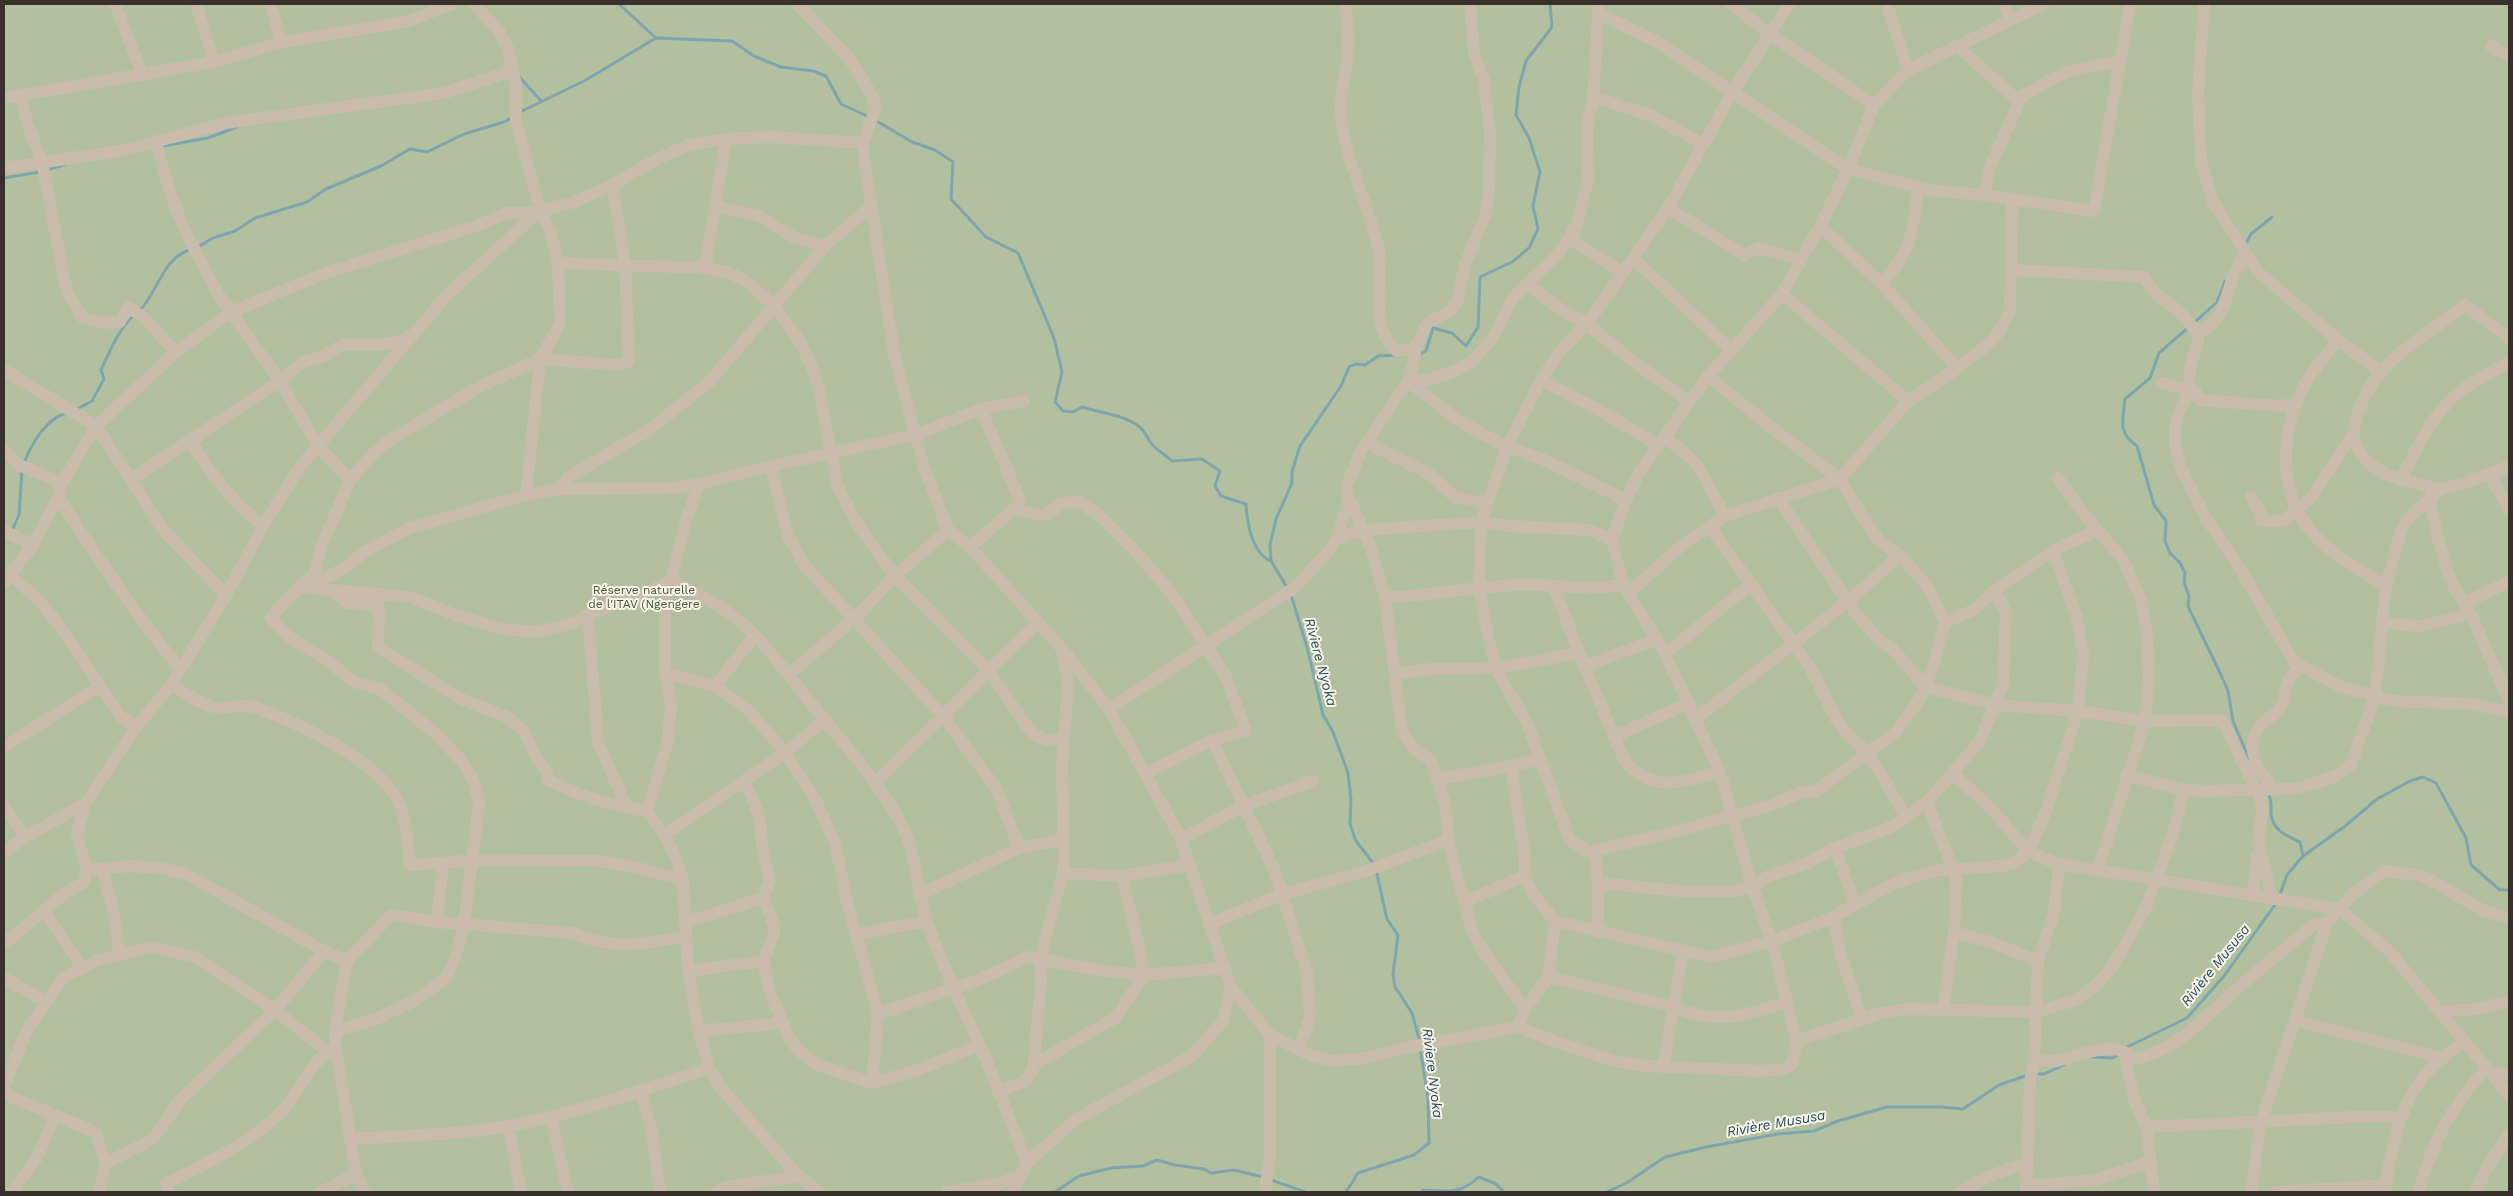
<svg xmlns="http://www.w3.org/2000/svg" width="2513" height="1196" font-family="'Work Sans',sans-serif">
<style>
.green{fill:#b2c09f}
.lines{fill:none;stroke-linecap:round;stroke-linejoin:round}
.stream{stroke:#7fa6ae;stroke-width:3}
.minor{stroke:#cabcab;stroke-width:12}
.labels{text-anchor:middle;dominant-baseline:central;stroke-width:4;stroke-linejoin:round;paint-order:stroke}
.park-label{font-size:12px;fill:#43552f;stroke:#f9f4eb}
.water-label{font-size:14px;font-style:italic;fill:#214e57;stroke:#f9f4eb}
</style>
<rect width="100%" height="100%" fill="#f2ebdf"/>
<!-- green -->
<rect class="green" x="4" y="4" width="2505" height="1188"/>
<g class="lines">
<!-- stream -->
<g class="stream">
<path d="M 619,4 L 656,38"/>
<path d="M 518,75 L 541,101"/>
<path d="M 520,112 L 584,81 L 656,38 L 732,41 L 754,56 L 781,67 L 813,71 L 826,76 L 841,104 L 869,117"/>
<path d="M 875,120 L 912,142 L 935,150 L 953,162 L 951,199 L 986,237 L 1018,253 L 1054,338 L 1062,372 L 1055,402 L 1063,411 L 1073,412 L 1082,407 C 1100,413 1121,414 1137,425 C 1145,430 1146,436 1151,443 C 1156,450 1166,455 1172,461 L 1202,459 L 1220,471 L 1215,486 L 1221,496 L 1246,504 C 1247,522 1252,554 1271,561"/>
<path d="M 163,146 L 208,138 L 237,127"/>
<path d="M 46,170 L 64,165"/>
<path d="M 4,178 L 40,172"/>
<path d="M 2245,245 L 2251,234 L 2272,217"/>
<path d="M 198,247 L 213,238 L 235,231 L 255,218 L 307,202 L 326,189 L 381,166 L 410,149 L 427,152 L 464,134 L 504,122 L 513,117"/>
<path d="M 139,311 C 157,295 162,257 192,249"/>
<path d="M 2194,323 L 2217,302 L 2225,281"/>
<path d="M 2189,327 L 2159,353 L 2150,378 L 2125,399 C 2123,421 2117,432 2137,446 L 2154,505 L 2166,521 L 2165,541 L 2170,553 L 2180,563 L 2185,573 L 2184,582 L 2189,596 L 2188,606 L 2221,675 L 2228,691 L 2233,721 L 2249,759"/>
<path d="M 1418,355 L 1426,351 L 1433,328 L 1452,333 L 1466,346 L 1478,327 L 1480,277 L 1512,262 L 1529,248 L 1538,229 L 1533,206 L 1540,172 L 1529,138 L 1516,115 L 1519,87 L 1526,61 L 1552,27 L 1550,4"/>
<path d="M 77,409 L 92,401 L 104,379 L 101,370 C 110,351 118,330 134,315"/>
<path d="M 24,463 C 31,444 46,419 66,413"/>
<path d="M 12,531 L 19,515 L 22,471"/>
<path d="M 1288,589 L 1271,561 L 1270,545 L 1276,519 L 1292,483 L 1292,472 L 1300,446 L 1341,386 L 1349,367 L 1355,364 L 1365,365 L 1378,356 L 1397,355"/>
<path d="M 1291,595 L 1307,647 L 1323,715 L 1333,732 L 1348,773 L 1351,800 L 1350,824 L 1356,841 L 1374,864"/>
<path d="M 2268,793 C 2272,800 2271,805 2271,812 C 2271,829 2286,836 2300,842 L 2303,856"/>
<path d="M 1376,870 L 1387,919 L 1398,935 L 1393,974 L 1395,987 L 1412,1013 L 1420,1042"/>
<path d="M 2279,897 L 2287,875 L 2303,856 L 2344,827 L 2377,799 L 2410,781 L 2423,777 L 2436,783 L 2466,838 L 2471,865 L 2500,890 L 2509,890"/>
<path d="M 2125,1048 L 2187,1018 L 2224,976 L 2277,902"/>
<path d="M 2091,1057 L 2113,1058 L 2119,1054"/>
<path d="M 2034,1074 L 2044,1074 L 2064,1065"/>
<path d="M 1269,1179 C 1281,1184 1293,1187 1305,1192"/>
<path d="M 988,1192 L 991,1192"/>
<path d="M 1049,1192 L 1055,1192 L 1079,1176 L 1111,1168 L 1143,1166 L 1157,1160 L 1175,1165 L 1204,1169 L 1211,1173 L 1234,1170 L 1263,1177"/>
<path d="M 1346,1192 L 1358,1173 L 1414,1155 L 1429,1143 L 1428,1098 L 1420,1048"/>
<path d="M 1422,1192 L 1423,1190 C 1448,1191 1459,1195 1479,1177 L 1496,1184 L 1504,1192"/>
<path d="M 1607,1192 L 1628,1182 L 1665,1157 L 1706,1147 L 1778,1134 L 1814,1131 L 1838,1121 L 1887,1107 L 1941,1107 L 1963,1109 L 1999,1085 L 2028,1075"/>
</g>
<!-- minor -->
<g class="minor">
<path d="M 115,4 L 143,76"/>
<path d="M 196,4 L 214,62"/>
<path d="M 270,4 L 282,42"/>
<path d="M 474,4 L 499,31 L 508,49 L 516,85 L 516,120 L 540,211 L 550,230 L 558,263 L 560,324 L 540,359 L 526,495"/>
<path d="M 797,4 L 849,58 L 873,97 L 875,110 L 863,143 L 864,158 L 894,354 L 924,467 L 948,530 L 970,547 L 1062,649 L 1109,709 L 1181,839 L 1231,987 L 1270,1035 L 1270,1156 L 1265,1192"/>
<path d="M 1345,4 C 1346,15 1348,26 1348,38 C 1349,63 1340,88 1341,113 C 1343,152 1362,189 1372,226 C 1374,234 1378,243 1379,251 C 1382,283 1369,328 1397,351 L 1415,349"/>
<path d="M 1731,4 L 1770,34 L 1874,105"/>
<path d="M 1887,4 L 1908,70"/>
<path d="M 2004,4 L 2010,20"/>
<path d="M 2204,4 L 2198,93 L 2201,162 L 2213,202 L 2258,272 L 2344,345 L 2382,372"/>
<path d="M 1598,13 L 1659,43 L 1848,169 L 1928,190 L 1984,195 L 2094,211 L 2130,4"/>
<path d="M 1957,46 L 2015,98 C 2030,95 2041,84 2056,77 C 2075,68 2099,65 2120,62"/>
<path d="M 2491,46 L 2509,56"/>
<path d="M 21,96 L 27,123 L 42,161 L 64,279 L 68,293 L 83,318 L 102,323 L 120,322 L 128,307 L 143,317 L 176,352"/>
<path d="M 1593,97 L 1652,116 L 1703,144"/>
<path d="M 4,98 L 214,62 L 282,42 L 409,21 L 452,4"/>
<path d="M 156,143 L 171,196 L 186,233 L 218,294 L 280,381 L 318,446 L 350,480"/>
<path d="M 4,168 L 121,151 L 225,123 L 444,93 L 512,71"/>
<path d="M 1984,195 L 1990,166 L 2022,97"/>
<path d="M 715,206 L 759,216 L 795,238 L 825,246"/>
<path d="M 1668,208 L 1744,255 L 1759,248 L 1801,260"/>
<path d="M 1820,226 L 1881,283 L 1957,368"/>
<path d="M 1573,231 L 1576,243 L 1622,272"/>
<path d="M 1634,259 L 1731,350"/>
<path d="M 558,263 L 705,268 L 730,273 L 747,282 L 774,306 L 800,342 L 812,368 L 819,389 L 837,485 L 858,525 L 895,576 L 989,671 L 1025,724 L 1035,735 L 1047,740 L 1063,739"/>
<path d="M 705,268 L 726,139"/>
<path d="M 2012,270 L 2144,277 L 2155,293 L 2179,311 L 2198,333 L 2198,342 L 2190,367 L 2189,390 L 2178,415 L 2175,428 L 2175,444 L 2180,466 L 2206,518 L 2238,565 L 2294,662 L 2341,687 L 2375,696 L 2386,586 L 2401,531 L 2407,520 L 2439,490"/>
<path d="M 1881,283 C 1912,254 1913,229 1918,188"/>
<path d="M 1527,284 C 1546,297 1567,319 1589,321"/>
<path d="M 1782,294 L 1908,401"/>
<path d="M 1586,324 L 1634,362 L 1688,401"/>
<path d="M 2198,333 C 2224,321 2225,298 2234,274 C 2237,267 2242,260 2246,253"/>
<path d="M 2509,338 L 2465,305 C 2434,330 2391,352 2370,387 C 2363,400 2355,415 2354,430 C 2352,462 2390,479 2415,483 C 2423,484 2433,490 2440,489 C 2462,486 2489,474 2509,466"/>
<path d="M 2338,340 C 2327,354 2315,367 2306,382 C 2281,427 2276,489 2310,530 C 2329,554 2360,570 2386,586"/>
<path d="M 4,370 L 96,426 L 163,530 L 226,595"/>
<path d="M 1708,376 L 1777,432 L 1840,479 L 1863,518 L 1880,542 L 1900,555 L 1928,587 L 1945,622 L 1935,661 L 1925,687 L 1919,700 L 1895,733 L 1816,791 L 1803,792 L 1768,806 L 1678,831 L 1589,852 L 1570,840 L 1527,723 L 1499,675 L 1489,641 L 1479,588 L 1481,522 L 1507,447 L 1541,380 L 1557,355 L 1589,321 L 1668,208 L 1732,93 L 1789,4"/>
<path d="M 1541,380 L 1599,410 L 1658,445"/>
<path d="M 1408,381 L 1427,380 L 1453,372 L 1471,362 L 1493,338 L 1512,299 L 1558,254 L 1568,240 L 1577,223 L 1588,180 L 1587,128 L 1593,97 L 1599,4"/>
<path d="M 1408,381 L 1459,421 L 1507,447 L 1542,459 L 1626,500"/>
<path d="M 2162,383 L 2195,391 L 2200,400 L 2282,406 L 2297,403"/>
<path d="M 981,409 L 1020,500 L 1014,509"/>
<path d="M 199,435 L 192,444 C 212,475 233,503 263,526"/>
<path d="M 1664,437 L 1686,454 L 1698,466 L 1725,516"/>
<path d="M 1367,443 L 1429,474 L 1455,497 L 1487,504"/>
<path d="M 4,451 L 19,465 L 62,483"/>
<path d="M 771,466 L 788,536 L 805,566 L 943,716 L 996,788 L 1019,848"/>
<path d="M 2489,474 L 2509,510"/>
<path d="M 2058,478 L 2083,513 L 2124,561 L 2141,600 L 2147,636 L 2149,677 L 2145,721 L 2098,870"/>
<path d="M 130,480 L 280,381 L 303,362 L 324,356 L 342,345 L 379,345 L 397,342 L 408,337"/>
<path d="M 2400,480 C 2417,449 2433,411 2463,389 C 2477,379 2494,371 2509,362"/>
<path d="M 559,489 L 568,477 L 649,430 L 710,381 L 825,246 L 872,205"/>
<path d="M 58,497 C 96,556 135,614 180,669"/>
<path d="M 2251,497 L 2260,512 L 2261,521 L 2283,521 L 2311,498 L 2354,432"/>
<path d="M 1349,498 L 1371,548 L 1385,598 L 1402,732 L 1414,749 L 1431,760 L 1446,807 L 1449,845 L 1472,930 L 1482,949 L 1525,1009"/>
<path d="M 1778,498 L 1856,614 L 1880,641 L 1892,648 L 1925,687 L 1996,705 L 2078,711 L 2145,721 L 2222,720 L 2261,800 L 2262,813 L 2258,843 L 2272,897"/>
<path d="M 2430,499 L 2437,535 L 2447,570 L 2454,587 L 2471,614 L 2509,701"/>
<path d="M 1710,527 L 1810,667 L 1836,719 L 1847,734 L 1869,754 L 1906,817"/>
<path d="M 4,531 L 33,545"/>
<path d="M 1337,538 L 1363,530 L 1481,522 L 1508,526 L 1590,530 L 1612,540"/>
<path d="M 970,547 L 1014,509 C 1039,513 1040,523 1061,503 L 1080,502 L 1099,515 L 1134,550 L 1172,594 L 1226,677 L 1246,731 L 1212,740 L 1145,774"/>
<path d="M 10,575 L 40,601 L 64,632 L 121,717 L 136,727"/>
<path d="M 314,575 L 322,578 L 330,576 L 346,567 L 364,552 L 410,528 L 526,495 L 559,489 L 675,488 L 699,484 L 771,466 L 915,435 L 981,409 L 1024,401"/>
<path d="M 671,580 C 692,591 713,601 733,616 C 759,635 781,666 801,691 C 834,732 871,772 898,818 C 917,850 916,887 927,922 C 942,965 961,1004 979,1044 C 997,1083 1011,1124 1027,1163"/>
<path d="M 4,583 L 33,545 L 58,497 L 62,483 L 96,426 L 176,352 L 231,312 L 326,273 L 479,225 L 507,213 L 538,212"/>
<path d="M 299,587 L 410,597 L 453,614 L 502,629 L 537,632 L 577,622 L 588,614 L 647,593 L 671,580 L 686,520 L 699,484"/>
<path d="M 1554,587 L 1579,653 L 1625,762 C 1657,795 1681,781 1720,772"/>
<path d="M 332,590 L 347,603 L 379,606 L 378,647 L 461,699 L 507,717 L 523,730 L 537,759 L 546,770 L 548,780 C 579,796 613,806 647,811 L 664,835 L 677,860 L 683,880 L 688,971 L 699,1031 L 709,1068 L 721,1088 L 798,1176 L 820,1192"/>
<path d="M 1629,593 L 1682,545 L 1725,516 L 1840,479 L 1908,401 L 1952,372 L 1991,342 L 2000,330 L 2010,310 L 2012,200"/>
<path d="M 1385,598 C 1430,595 1474,587 1519,585 C 1554,583 1589,593 1623,584"/>
<path d="M 2464,603 L 2509,582"/>
<path d="M 588,614 L 598,742 L 627,808"/>
<path d="M 1945,622 L 1974,610 L 1995,590 L 2053,551 L 2097,530"/>
<path d="M 2382,623 L 2420,626 L 2471,614"/>
<path d="M 1665,654 L 1751,584"/>
<path d="M 1585,666 L 1655,640"/>
<path d="M 665,673 L 715,686 L 747,709 L 784,751 L 815,799 L 835,843 L 847,902 L 878,1014 L 872,1083"/>
<path d="M 1394,674 L 1431,669 L 1497,668 L 1579,653"/>
<path d="M 788,675 L 853,620 L 895,576 L 948,530"/>
<path d="M 171,685 C 184,692 204,707 219,708 C 230,708 242,704 253,707 C 295,721 378,760 398,801 C 407,820 407,844 410,865 L 443,863 L 437,922 L 391,915 L 347,961"/>
<path d="M 715,686 L 754,636"/>
<path d="M 1109,709 L 1294,588 L 1328,552 L 1337,538 L 1349,498 L 1346,487 L 1361,451 L 1408,381 L 1414,361 L 1415,349 L 1427,323 L 1449,312 L 1458,301 L 1464,267 L 1485,216 L 1489,191 L 1490,131 L 1484,80 L 1474,53 L 1470,4"/>
<path d="M 1697,718 C 1765,664 1837,614 1900,555"/>
<path d="M 1613,737 L 1689,703"/>
<path d="M 1212,740 L 1274,869 L 1307,973 L 1310,1017 L 1299,1048"/>
<path d="M 4,747 L 100,686"/>
<path d="M 1511,766 L 1541,759"/>
<path d="M 1953,774 L 1990,807 L 2028,852 L 2059,864 L 2339,909 L 2388,950 L 2509,1095"/>
<path d="M 2126,775 L 2184,790 L 2209,791 L 2293,789 L 2315,783 L 2336,776 L 2351,765 L 2375,696 L 2393,701 L 2471,704 L 2509,712"/>
<path d="M 1437,779 L 1511,766 L 1525,860 L 1525,876 L 1533,894 L 1555,921 L 1711,957 L 1772,941 L 1829,919 L 1893,884 L 1910,878 L 1940,870 L 2002,866 L 2015,862 L 2028,852 L 2046,811 L 2078,711 L 2083,654 L 2077,618 L 2053,551"/>
<path d="M 875,783 L 1037,623"/>
<path d="M 742,784 L 750,792 L 760,820 L 763,854 L 770,880 L 763,898 L 774,926 L 774,934 L 763,961 L 771,995 L 788,1036 L 798,1050 L 815,1064 L 872,1083 L 915,1071 L 980,1045"/>
<path d="M 2273,788 C 2258,770 2243,748 2261,725 C 2266,718 2275,716 2279,709 C 2290,693 2280,678 2303,667"/>
<path d="M 1927,802 L 1956,877 L 1954,932 L 1943,1010"/>
<path d="M 4,806 L 25,837"/>
<path d="M 647,811 L 668,741 L 671,705 L 665,673 L 665,585"/>
<path d="M 664,835 L 785,753 L 824,720"/>
<path d="M 1181,839 L 1243,806 L 1313,781"/>
<path d="M 1835,848 L 1855,904"/>
<path d="M 4,852 L 25,837 L 85,804"/>
<path d="M 1595,852 L 1598,883 L 1598,932"/>
<path d="M 443,863 L 473,860 L 599,861 L 635,867 L 683,880"/>
<path d="M 102,869 L 112,905 L 120,955"/>
<path d="M 1063,873 L 1122,876 L 1191,865"/>
<path d="M 1598,883 L 1680,891 L 1734,891 L 1752,886 L 1769,876 L 1805,864 L 1835,848 L 1884,830 L 1897,824 L 1927,802 L 1980,741 L 2003,684 L 2006,613 L 1995,590"/>
<path d="M 2253,894 L 2257,855"/>
<path d="M 919,895 L 1019,848 L 1065,839"/>
<path d="M 1464,902 L 1525,876"/>
<path d="M 44,911 L 82,967"/>
<path d="M 1829,919 L 1834,922 L 1842,959 L 1862,1019"/>
<path d="M 437,922 L 573,933 C 616,951 642,944 686,936"/>
<path d="M 687,922 L 763,898"/>
<path d="M 1211,923 L 1283,894 L 1366,871 L 1449,840"/>
<path d="M 1954,932 L 1990,942 L 2038,961"/>
<path d="M 857,934 L 927,921"/>
<path d="M 4,944 L 65,893 L 85,882 L 86,868"/>
<path d="M 688,971 L 763,961"/>
<path d="M 1548,977 L 1672,1006 C 1718,1026 1742,1016 1787,1002"/>
<path d="M 4,978 L 46,1002"/>
<path d="M 2440,1012 L 2477,1009 L 2509,1001"/>
<path d="M 878,1014 L 981,979 L 1028,957 L 1040,959 L 1063,873 L 1064,860 L 1062,766 L 1068,683 L 1062,651"/>
<path d="M 2296,1021 L 2443,1058"/>
<path d="M 1518,1027 L 1525,1009 L 1548,977 L 1555,921"/>
<path d="M 699,1031 L 784,1023"/>
<path d="M 335,1032 L 378,1018 L 416,1000 L 446,978 L 455,959 L 464,925 L 479,801 L 472,777 L 460,759 L 435,733 L 380,689 L 354,682 L 324,658 L 290,638 L 270,618 L 299,587 L 314,575 L 322,545 L 350,480 L 372,455 L 388,441 L 481,386 L 540,359 L 618,365 L 629,362 L 625,264 L 612,185"/>
<path d="M 1270,1035 L 1312,1056 L 1333,1061 L 1365,1058 L 1405,1048 L 1518,1027 L 1559,1043 L 1614,1061 L 1647,1066 L 1760,1071 L 1786,1069 L 1793,1063 L 1796,1041 L 1787,1002 L 1772,941 L 1752,886 L 1720,772 L 1665,654 L 1623,584 L 1612,540 L 1626,500 L 1640,471 L 1708,376 L 1782,294 L 1820,226 L 1848,169 L 1874,105 L 1908,70 L 2044,4"/>
<path d="M 1796,1041 L 1878,1014 L 1908,1009 L 2036,1012 L 2076,1000 L 2093,988 L 2110,970 L 2146,908 L 2173,833 L 2184,790"/>
<path d="M 2034,1059 C 2041,1060 2048,1061 2054,1061 C 2077,1058 2115,1036 2133,1059"/>
<path d="M 1035,1064 L 1115,1018 L 1144,975 L 1138,942 L 1122,876"/>
<path d="M 1663,1067 L 1683,952"/>
<path d="M 2493,1074 L 2509,1073"/>
<path d="M 4,1087 L 26,1032 L 63,978 L 98,960 L 152,947 L 195,957 L 275,1010 L 328,1052"/>
<path d="M 641,1090 L 652,1132 L 660,1192"/>
<path d="M 998,1092 L 1025,1081 L 1033,1069 L 1041,983 L 1040,959 L 1103,971 L 1144,975 L 1225,968"/>
<path d="M 4,1094 L 95,1132 L 106,1163 L 99,1192"/>
<path d="M 551,1117 L 568,1192"/>
<path d="M 508,1126 L 521,1192"/>
<path d="M 2147,1127 L 2353,1117 L 2400,1117"/>
<path d="M 350,1139 C 403,1136 456,1135 509,1126 C 577,1113 644,1090 709,1068"/>
<path d="M 106,1163 L 153,1139 L 181,1099 L 275,1010 L 324,951"/>
<path d="M 2026,1186 L 2095,1180 L 2150,1162"/>
<path d="M 12,1192 L 37,1158 L 55,1116"/>
<path d="M 169,1192 L 166,1184 C 207,1162 251,1144 283,1110 C 300,1092 312,1056 336,1049"/>
<path d="M 321,1192 L 356,1174"/>
<path d="M 364,1192 L 356,1174 L 336,1049 L 335,1032 L 347,961 L 324,951 L 186,874 L 159,868 L 129,866 L 102,869 L 86,868 L 77,834 L 85,804 L 136,727 L 171,685 L 226,595 L 263,526 L 299,468 L 448,294 L 538,212 L 574,202 L 612,185 L 657,159 L 689,145 L 726,139 L 771,137 L 863,143"/>
<path d="M 716,1192 L 727,1187 L 798,1176"/>
<path d="M 947,1192 L 997,1184 L 1021,1176"/>
<path d="M 1013,1192 L 1027,1163 L 1076,1119 L 1192,1056 L 1223,1021 L 1231,987"/>
<path d="M 1961,1192 L 1987,1177 L 2027,1163"/>
<path d="M 2026,1192 L 2030,1084 L 2034,1059 L 2038,961 L 2054,913 L 2059,864"/>
<path d="M 2154,1192 L 2147,1127 L 2135,1102 L 2126,1061 C 2176,1051 2194,1028 2229,996 C 2256,972 2286,948 2314,924 L 2327,923"/>
<path d="M 2251,1192 L 2261,1122 L 2327,923 L 2353,894 L 2384,871 L 2418,875 L 2431,880 L 2484,911 L 2509,918"/>
<path d="M 2276,1192 L 2386,1185"/>
<path d="M 2385,1192 C 2391,1148 2400,1098 2434,1065 C 2443,1056 2455,1049 2465,1041"/>
<path d="M 2418,1192 C 2434,1139 2450,1109 2487,1067"/>
<path d="M 2476,1192 L 2487,1167 L 2509,1135"/>
</g>
</g>
<g class="labels">
<!-- park labels -->
<g class="park-label">
<text x="644" y="590">Réserve naturelle<tspan x="644" dy="14">de l'ITAV (Ngengere</tspan></text>
</g>
<!-- water labels -->
<g class="water-label">
<text transform="translate(1321 662) rotate(75)">Riviere Nyoka</text>
<text transform="translate(2215 965) rotate(-51)">Rivière Mususa</text>
<text transform="translate(1433 1073) rotate(83)">Riviere Nyoka</text>
<text transform="translate(1776 1123) rotate(-10)">Rivière Mususa</text>
</g>
</g>
<!-- border -->
<rect width="2513" height="1196" fill="none" stroke="#38302a" stroke-width="10"/>
</svg>
